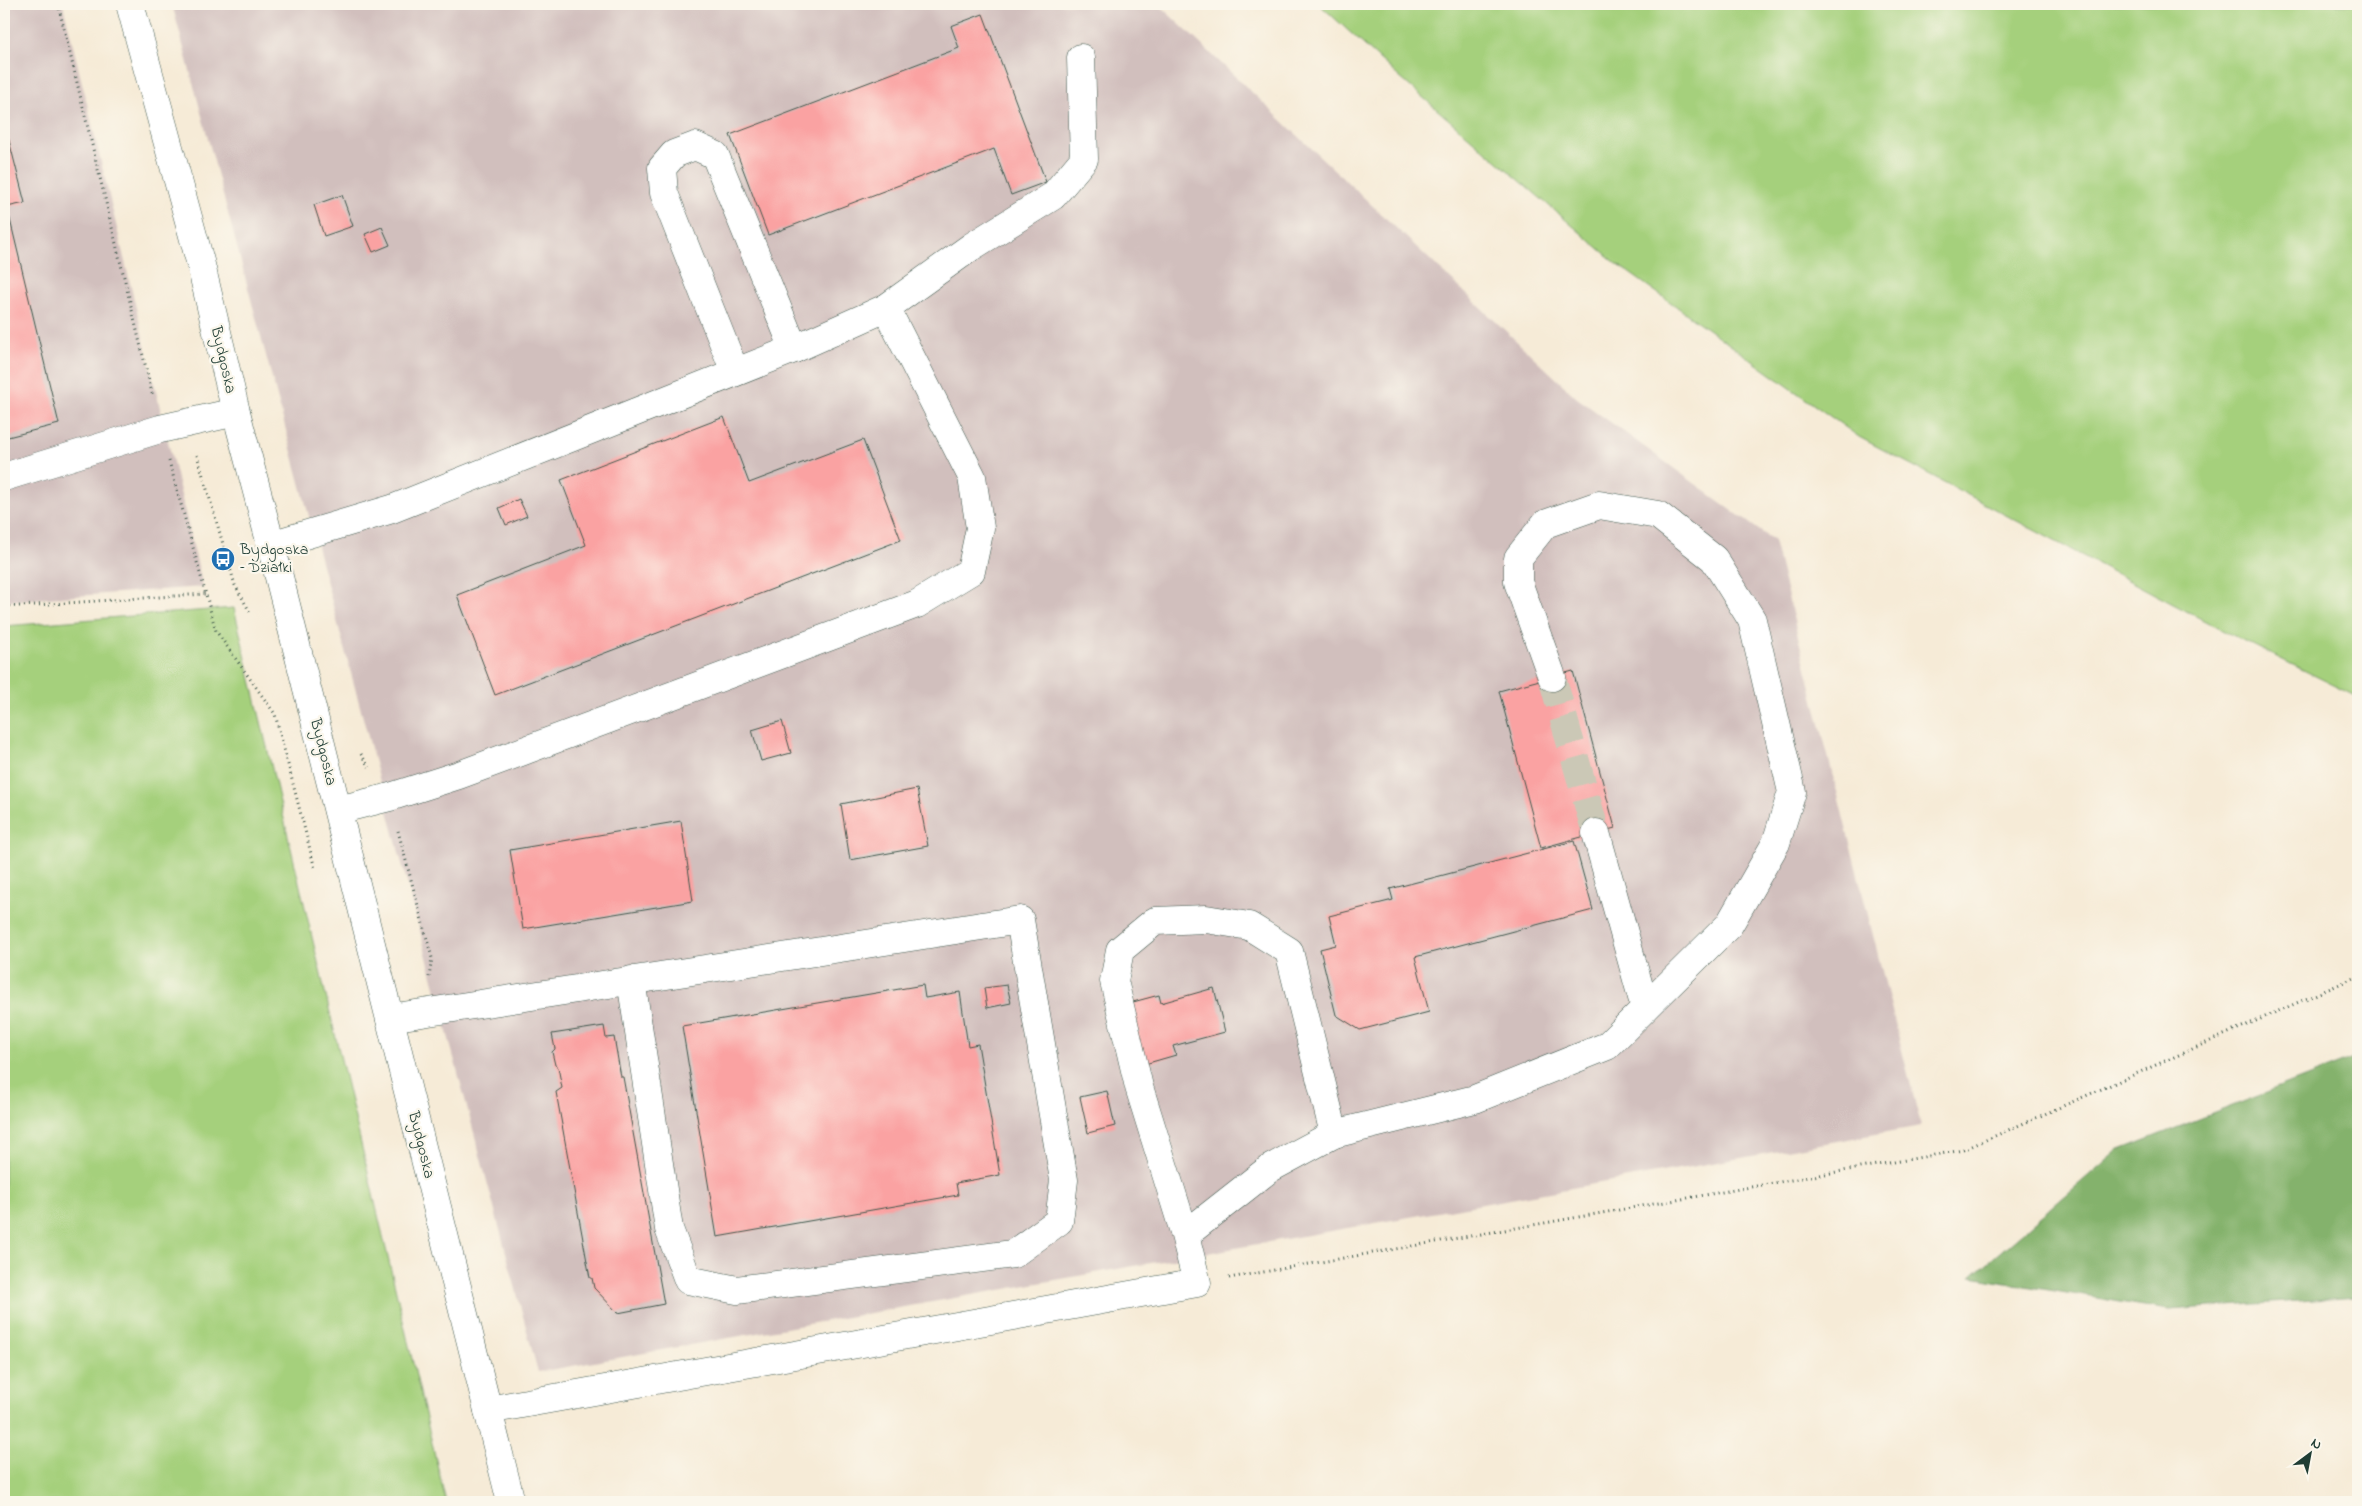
<svg xmlns="http://www.w3.org/2000/svg" width="2362" height="1506" font-family="'Indie Flower',sans-serif">
<style>
.industrial{fill:#d1bfbd}
.green{fill:#a5d07c;stroke:#628658}
.forest{fill:#84b26c;stroke:#527850}
.building{fill:#faa2a2}
.lines{fill:none;stroke-linecap:round;stroke-linejoin:round}
.minor-tunnel{stroke:#cbc8b6;stroke-width:28;stroke-dasharray:28 14;stroke-linecap:butt}
.minor-casing{stroke:#3f574c;stroke-width:29}
.path{stroke:#3f574c;stroke-width:3;stroke-dasharray:1 4;stroke-linecap:butt}
.minor{stroke:#fff;stroke-width:28}
.labels{text-anchor:middle;dominant-baseline:central;stroke-width:4.5;stroke-linejoin:round;paint-order:stroke}
.street-label{font-size:16px;fill:#1f3d34;stroke:#fbf7ec}
.poi-label{font-size:16px;fill:#1f3d34;stroke:#fbf7ec;text-anchor:start}
</style>
<rect width="100%" height="100%" fill="#fbf7ec"/>
<filter id="ink" filterUnits="userSpaceOnUse"><feTurbulence type="fractalNoise" baseFrequency=".02" numOctaves="2"/><feDisplacementMap in="SourceGraphic" scale="10" xChannelSelector="R" yChannelSelector="G"/><feConvolveMatrix kernelMatrix="1 2 1 2 8 2 1 2 1" color-interpolation-filters="sRGB"/></filter>
<filter id="wash" filterUnits="userSpaceOnUse"><feTurbulence type="fractalNoise" baseFrequency=".0096" numOctaves="4" result="noise"/><feDisplacementMap in="SourceGraphic" scale="20" xChannelSelector="R" yChannelSelector="G"/><feGaussianBlur stdDeviation="1.12" result="paint"/><feColorMatrix in="noise" values="0 0 0 0 0 0 0 0 0 0 0 0 0 0 0 0 0 1.4 0 .05"/><feComposite in="paint" operator="in"/></filter>
<g filter="url(#wash)">
<rect width="100%" height="100%" fill="#f6ebd7"/>
<!-- industrial -->
<g class="industrial">
<path d="M 4,4 L 63,4 L 203,587 L 4,601 Z"/>
<path d="M 172,4 L 1158,4 L 1577,398 L 1774,541 L 1921,1126 L 538,1372 Z"/>
</g>
<!-- green -->
<g class="green">
<path d="M 1319,4 L 2358,4 L 2358,697 L 2222,630 L 1859,437 L 1617,264 L 1398,76 Z"/>
<path d="M 234,608 L 446,1502 L 4,1502 L 4,626 Z"/>
</g>
<!-- forest -->
<path class="forest" d="M 2358,1057 L 2358,1297 L 2168,1310 L 1971,1277 L 2117,1151 Z"/>
<g id="blocks">
<!-- building -->
<g class="building">
<path d="M 983,14 L 1046,182 L 1011,195 L 994,149 L 768,235 L 730,135 L 959,48 L 951,26 Z"/>
<path d="M 4,121 L 25,203 L 7,207 L 59,424 L 4,438 Z"/>
<path d="M 342,195 L 353,226 L 324,236 L 314,205 Z"/>
<path d="M 382,227 L 390,245 L 373,252 L 365,234 Z"/>
<path d="M 724,417 L 749,483 L 863,440 L 901,540 L 495,695 L 457,595 L 586,545 L 561,480 Z"/>
<path d="M 519,499 L 527,516 L 506,525 L 499,508 Z"/>
<path d="M 1573,671 L 1615,828 L 1541,848 L 1499,691 Z"/>
<path d="M 782,721 L 791,753 L 761,761 L 752,730 Z"/>
<path d="M 917,789 L 928,846 L 850,860 L 841,804 Z"/>
<path d="M 681,821 L 693,901 L 523,929 L 510,850 Z"/>
<path d="M 1574,841 L 1593,910 L 1415,957 L 1429,1012 L 1360,1030 L 1336,1015 L 1320,949 L 1336,945 L 1329,916 L 1393,900 L 1390,889 Z"/>
<path d="M 923,985 L 925,998 L 960,992 L 968,1046 L 978,1044 L 1000,1175 L 956,1183 L 958,1195 L 717,1237 L 682,1026 Z"/>
<path d="M 1007,985 L 1011,1003 L 987,1008 L 984,988 Z"/>
<path d="M 1214,988 L 1225,1032 L 1173,1046 L 1176,1055 L 1124,1070 L 1107,1009 L 1159,995 L 1161,1003 Z"/>
<path d="M 604,1026 L 606,1038 L 614,1037 L 621,1077 L 623,1077 L 664,1304 L 618,1313 L 594,1288 L 592,1278 L 590,1278 L 556,1092 L 562,1088 L 558,1067 L 555,1065 L 552,1052 L 555,1049 L 552,1034 Z"/>
<path d="M 1107,1091 L 1115,1126 L 1088,1133 L 1080,1097 Z"/>
</g>
</g>
</g>
<g filter="url(#ink)">
<use href="#blocks" fill-opacity="0" stroke="#3f574c" stroke-width="1"/>
<g class="lines">
<!-- minor-tunnel -->
<path class="minor-tunnel" d="M 1552,677 L 1596,833"/>
<!-- minor casing -->
<g class="minor-casing">
<g id="minor">
<path d="M 130,4 L 201,265 L 236,412 L 271,545 L 511,1502"/>
<path d="M 735,372 L 664,193 L 662,168 L 674,154 L 695,146 L 715,155 L 794,349"/>
<path d="M 4,477 L 160,429 L 236,412"/>
<path d="M 271,545 L 392,509 L 794,349 L 886,308 L 971,247 L 1053,196 L 1084,159 L 1081,58"/>
<path d="M 338,810 L 390,797 L 459,775 L 917,604 L 971,571 L 980,528 L 972,477 L 886,308"/>
<path d="M 1596,833 L 1645,1008"/>
<path d="M 390,1018 L 1020,920 L 1064,1180 L 1059,1221 L 1013,1254 L 737,1290 L 688,1280 L 669,1229 L 631,980"/>
<path d="M 1334,1134 L 1475,1099 L 1607,1046 L 1729,925 L 1776,843 L 1792,792 L 1752,620 L 1714,559 L 1658,515 L 1599,505 L 1545,524 L 1518,558 L 1518,582 L 1552,677"/>
<path d="M 488,1410 L 1197,1283 L 1185,1235 L 1139,1087 L 1114,981 L 1120,950 L 1155,921 L 1206,919 L 1249,926 L 1289,951 L 1334,1134 L 1269,1169 L 1185,1235"/>
</g>
</g>
<!-- path -->
<g class="path">
<path d="M 58,4 L 153,397"/>
<path d="M 197,455 L 235,585 L 251,614"/>
<path d="M 169,461 L 216,631 L 275,714 L 315,869"/>
<path d="M 4,607 L 205,594"/>
<path d="M 361,754 L 369,767"/>
<path d="M 398,831 L 432,958 L 429,977"/>
<path d="M 1229,1278 L 1963,1150 L 2358,976"/>
</g>
<!-- minor -->
<use href="#minor" class="minor"/>
</g>
</g>
<!-- icons -->
<defs>
<g id="bus-disc" transform="scale(1.25)"><circle r="9.5" fill="#1f6fb2" stroke="#fbf7ec"/><path d="M-5-6H5V4H4V6H2V4H-2V6H-4V4H-5ZM-3.5-4V0h7V-4ZM-3.5 1.2v1.5H-2V1.2ZM2 1.2v1.5H3.5V1.2Z" fill="#fff"/></g>
</defs>
<g fill-rule="evenodd">
<use href="#bus-disc" x="223" y="559"/>
</g>
<g class="labels">
<!-- street labels -->
<g class="street-label">
<text transform="translate(223 360) rotate(77)">Bydgoska</text>
<text transform="translate(323 752) rotate(76)">Bydgoska</text>
<text transform="translate(421 1145) rotate(76)">Bydgoska</text>
</g>
<!-- poi labels -->
<g class="poi-label">
<text x="240" y="550">Bydgoska<tspan x="240" dy="18">– Działki</tspan></text>
</g>
</g>
<!-- margin -->
<rect width="2362" height="1506" fill="none" stroke="#fbf7ec" stroke-width="20"/>
<!-- north arrow -->
<g transform="translate(2310 1454) rotate(32)" stroke="#fbf7ec" stroke-width="4" paint-order="stroke">
<path d="M0-4L9 19L0 12L-9 19Z" fill="#1f3d34"/>
<text y="-8" font-size="14" font-weight="bold" text-anchor="middle" fill="#1f3d34">N</text>
</g>
</svg>
